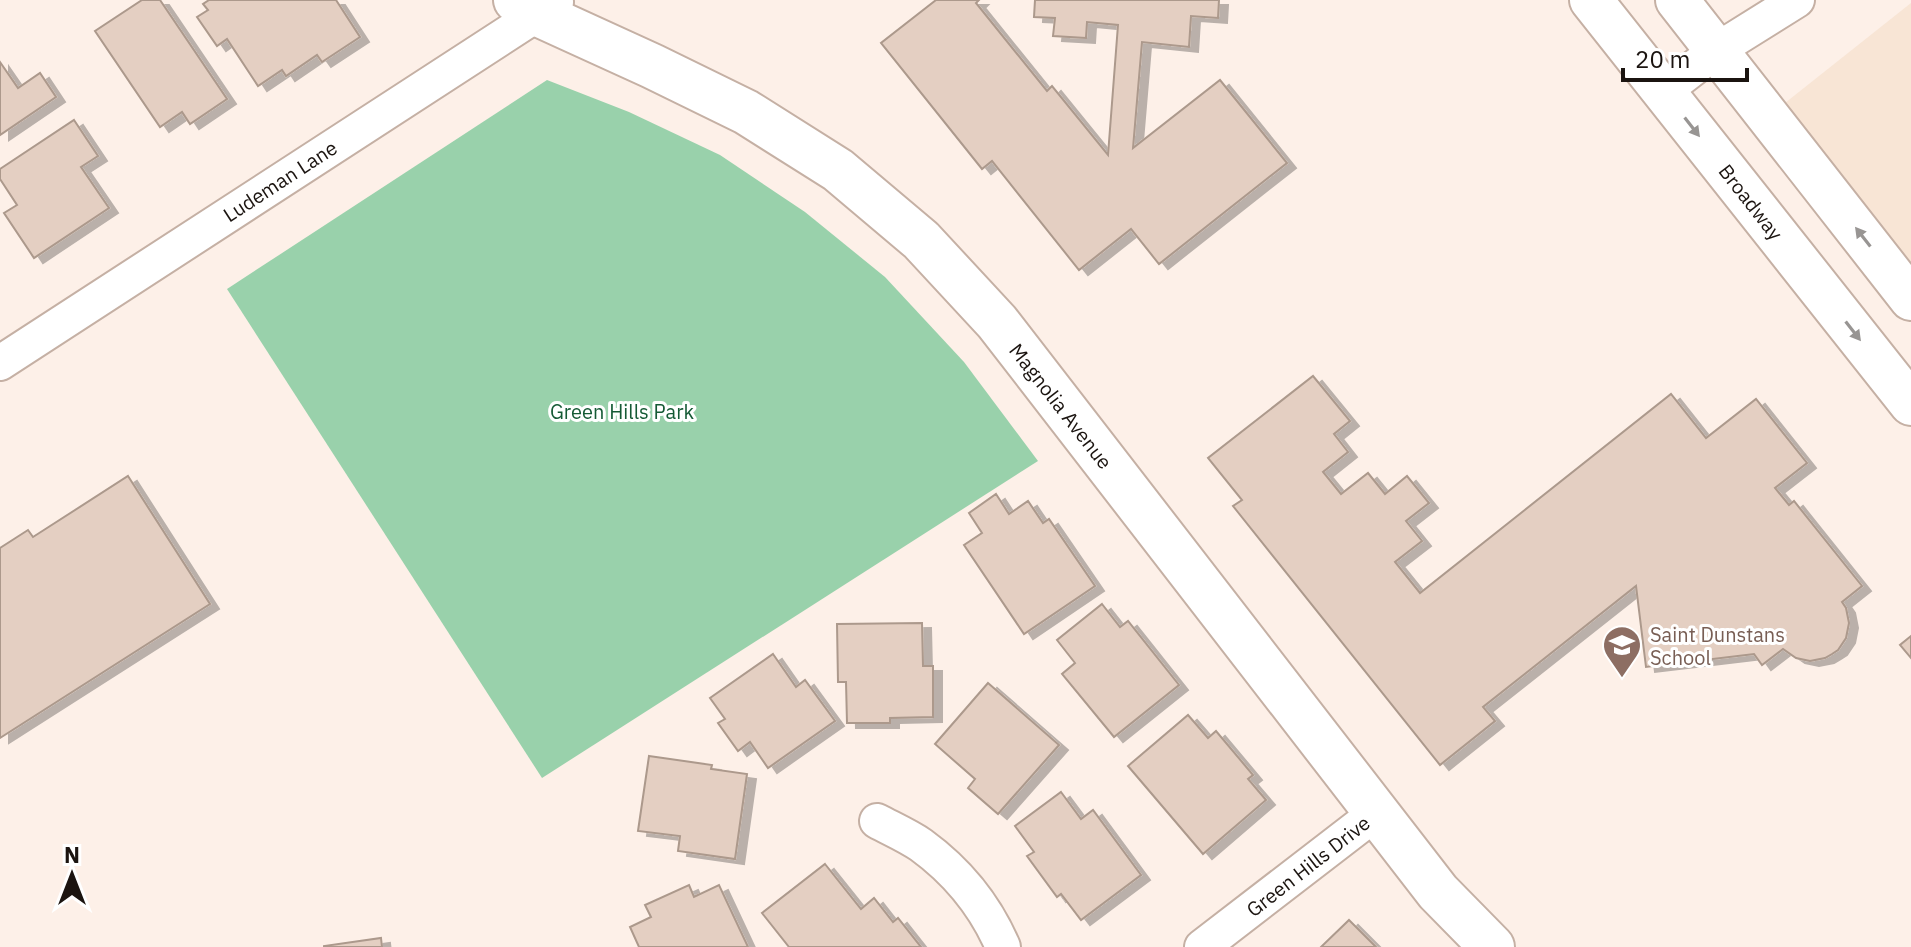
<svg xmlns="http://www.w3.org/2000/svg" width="1911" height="947" font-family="'IBM Plex Sans',sans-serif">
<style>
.commercial{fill:#f8e5d5}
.green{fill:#99d1ab}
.building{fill:#e4cfc2;stroke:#ac998c;stroke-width:2;filter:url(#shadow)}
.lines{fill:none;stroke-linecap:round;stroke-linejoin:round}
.minor-casing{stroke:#c5b0a4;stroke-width:38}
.tertiary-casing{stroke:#c5b0a4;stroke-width:46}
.secondary-casing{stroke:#c5b0a4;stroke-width:48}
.minor{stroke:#fff;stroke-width:34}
.tertiary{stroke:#fff;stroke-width:42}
.secondary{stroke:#fff;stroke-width:44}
.oneway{fill:#989593}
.labels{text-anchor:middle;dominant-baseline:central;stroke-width:6;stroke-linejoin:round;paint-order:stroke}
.street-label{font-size:20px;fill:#1b1410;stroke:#fff}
.park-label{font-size:20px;fill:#155a35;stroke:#fff}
.education-label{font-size:20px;fill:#785e54;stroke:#fff;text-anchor:start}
</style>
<defs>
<filter id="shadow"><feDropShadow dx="9" dy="5" stdDeviation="0" flood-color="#0004"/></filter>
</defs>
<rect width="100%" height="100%" fill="#fdf0e8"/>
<!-- commercial -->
<path class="commercial" d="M 1911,3 L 1911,277 L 1785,103 Z"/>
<!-- green -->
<path class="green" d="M 547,80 L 629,112 L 720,155 L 805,212 L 885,277 L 964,362 L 1038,461 L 542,778 L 227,289 Z"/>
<!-- building -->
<g class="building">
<path d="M 142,0 L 160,0 L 227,99 L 190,124 L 182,112 L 160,127 L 95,31 Z"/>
<path d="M 209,0 L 336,0 L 360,37 L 322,62 L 317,55 L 286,76 L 282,70 L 258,86 L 227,39 L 217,46 L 197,17 L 208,10 L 203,4 Z"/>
<path d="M 936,0 L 979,0 L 976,3 L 1047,91 L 1052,86 L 1108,155 L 1118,25 L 1087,22 L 1086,38 L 1053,36 L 1055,18 L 1034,17 L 1035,0 L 1219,0 L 1218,18 L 1191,16 L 1189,47 L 1142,42 L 1133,148 L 1220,80 L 1287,163 L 1159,264 L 1131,229 L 1079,270 L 992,161 L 982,169 L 881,43 Z"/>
<path d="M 0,62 L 18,88 L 40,73 L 56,97 L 0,135 Z"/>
<path d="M 74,120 L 98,156 L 81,167 L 109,208 L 34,258 L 4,213 L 17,205 L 0,179 L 0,169 Z"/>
<path d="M 1313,376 L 1350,421 L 1334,434 L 1348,452 L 1323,472 L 1341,494 L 1368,473 L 1385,494 L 1407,476 L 1429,503 L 1406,521 L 1422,541 L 1395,562 L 1420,593 L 1671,394 L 1706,438 L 1756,399 L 1807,463 L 1775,488 L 1789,505 L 1794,501 L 1862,586 L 1842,602 L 1846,608 L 1849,623 L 1846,638 L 1838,650 L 1832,654 L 1825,658 L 1810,661 L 1796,658 L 1783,649 L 1762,665 L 1754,654 L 1646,667 L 1636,586 L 1483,707 L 1495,721 L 1440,765 L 1233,506 L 1242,500 L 1208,458 Z"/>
<path d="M 128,476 L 210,604 L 0,738 L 0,548 L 28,530 L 33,537 Z"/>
<path d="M 996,494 L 1009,514 L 1028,501 L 1043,523 L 1049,519 L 1095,586 L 1024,634 L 964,545 L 982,533 L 969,513 Z"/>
<path d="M 1102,604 L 1120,627 L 1128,621 L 1179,685 L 1114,737 L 1062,674 L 1075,663 L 1057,640 Z"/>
<path d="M 922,623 L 923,666 L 933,666 L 933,717 L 890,718 L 890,723 L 847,723 L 846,682 L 838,682 L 837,624 Z"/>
<path d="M 1911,636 L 1911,658 L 1900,645 Z"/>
<path d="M 773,654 L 796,687 L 805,680 L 835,721 L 768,768 L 750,742 L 738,751 L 718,723 L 725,719 L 710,698 Z"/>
<path d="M 988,683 L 1059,745 L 998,814 L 968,788 L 975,779 L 935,744 Z"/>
<path d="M 1188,715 L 1208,738 L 1216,731 L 1253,775 L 1248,779 L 1266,800 L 1203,854 L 1128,766 Z"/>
<path d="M 649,756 L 712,765 L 711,769 L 747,774 L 735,859 L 678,851 L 680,836 L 638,831 Z"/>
<path d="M 1061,792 L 1081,819 L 1093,810 L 1141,875 L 1081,920 L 1061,894 L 1057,897 L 1027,856 L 1034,852 L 1015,826 Z"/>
<path d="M 825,864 L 861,909 L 874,898 L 893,922 L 898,918 L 921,947 L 789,947 L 762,913 Z"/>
<path d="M 689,885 L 694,897 L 719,885 L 748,947 L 639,947 L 630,927 L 651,917 L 645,905 Z"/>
<path d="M 1349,920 L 1376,947 L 1321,947 Z"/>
<path d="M 381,938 L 382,947 L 324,947 L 324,946 Z"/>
</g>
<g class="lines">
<!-- minor casing -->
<g class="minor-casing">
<g id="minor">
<path d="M 1664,91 L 1717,50 L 1797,0"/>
<path d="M 0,363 L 556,2"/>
<path d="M 877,821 C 892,829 908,836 921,845 C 958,872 985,905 1003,947"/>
<path d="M 1202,947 L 1376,813"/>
</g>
</g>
<!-- tertiary casing -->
<g class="tertiary-casing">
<g id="tertiary">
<path d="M 1591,0 L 1911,404"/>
<path d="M 1677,0 L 1911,299"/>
</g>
</g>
<!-- secondary casing -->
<g class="secondary-casing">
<path id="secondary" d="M 516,0 L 538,14 L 652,66 L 746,112 L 838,170 L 921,240 L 997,322 L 1438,892 L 1492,947"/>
</g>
<!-- minor -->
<use href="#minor" class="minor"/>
<!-- tertiary -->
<use href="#tertiary" class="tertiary"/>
<!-- secondary -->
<use href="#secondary" class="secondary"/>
</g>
<!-- one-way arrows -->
<defs><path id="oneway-solid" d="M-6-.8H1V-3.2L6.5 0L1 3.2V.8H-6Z" transform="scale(2)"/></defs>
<g class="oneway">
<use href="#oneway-solid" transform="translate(1692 127) rotate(52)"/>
<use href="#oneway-solid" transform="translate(1863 237) rotate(-128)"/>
<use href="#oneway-solid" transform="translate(1853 331) rotate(52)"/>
</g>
<!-- icons -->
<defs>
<g id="school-pin" transform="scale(2)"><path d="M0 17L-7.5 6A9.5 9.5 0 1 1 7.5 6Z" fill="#8d6e63" stroke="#fff"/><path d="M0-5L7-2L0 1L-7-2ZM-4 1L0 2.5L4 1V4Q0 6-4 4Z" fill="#fff"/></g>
</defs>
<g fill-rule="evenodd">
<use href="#school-pin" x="1622" y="645"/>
</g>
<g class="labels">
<!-- street labels -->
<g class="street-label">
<text transform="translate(280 181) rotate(-33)">Ludeman Lane</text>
<text transform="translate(1751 202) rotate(52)">Broadway</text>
<text transform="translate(1061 406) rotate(52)">Magnolia Avenue</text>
<text transform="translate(1308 866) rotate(-38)">Green Hills Drive</text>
</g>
<!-- park labels -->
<g class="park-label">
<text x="622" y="411">Green Hills Park</text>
</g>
<!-- education labels -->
<g class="education-label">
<text x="1650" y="634">Saint Dunstans<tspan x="1650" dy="23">School</tspan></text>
</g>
</g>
<!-- north arrow -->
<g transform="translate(72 875)" stroke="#ffffff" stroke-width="6" paint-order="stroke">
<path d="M0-6L14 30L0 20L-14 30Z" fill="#1b1410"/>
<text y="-12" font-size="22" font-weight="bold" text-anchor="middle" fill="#1b1410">N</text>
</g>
<!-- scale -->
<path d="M1623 68v12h124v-12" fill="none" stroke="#1b1410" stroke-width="4"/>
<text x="1635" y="68" font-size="24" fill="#1b1410" stroke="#ffffff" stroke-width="6" paint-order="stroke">20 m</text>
</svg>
